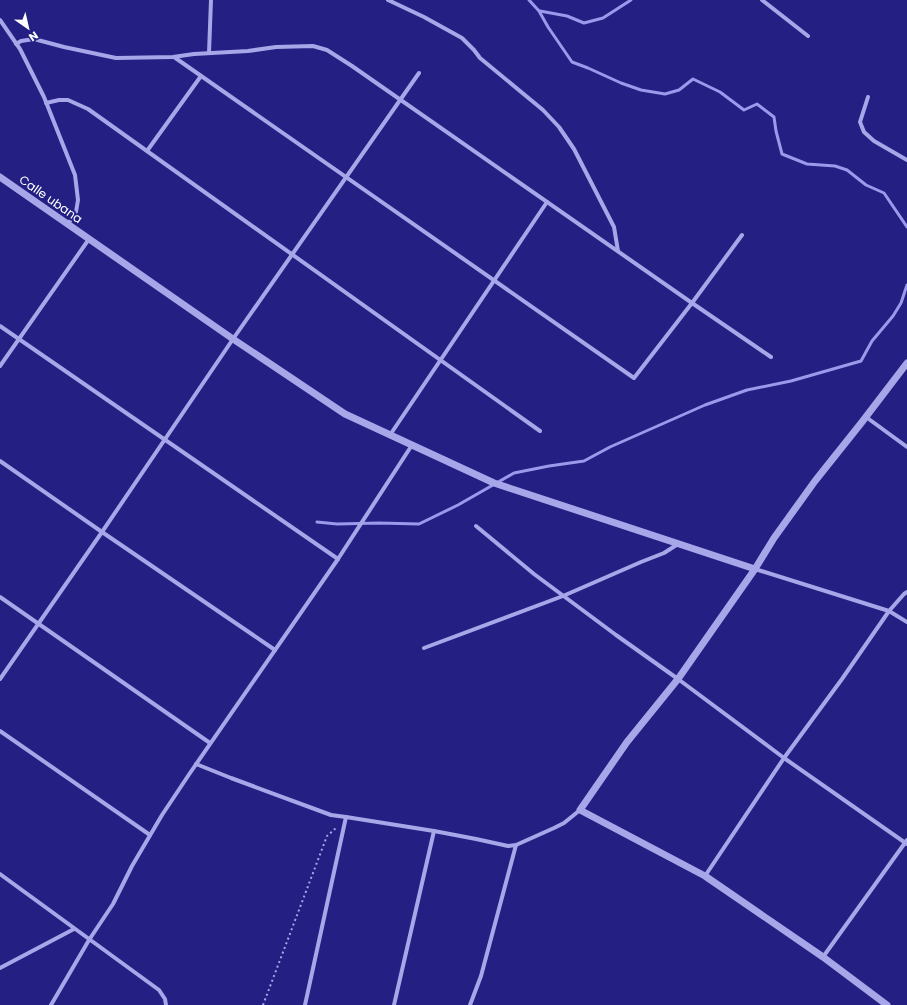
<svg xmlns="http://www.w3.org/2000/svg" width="907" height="1005" font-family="Poppins,sans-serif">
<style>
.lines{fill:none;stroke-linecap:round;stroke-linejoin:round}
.stream{stroke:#9a99eb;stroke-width:3}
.path{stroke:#a7a6e9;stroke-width:2;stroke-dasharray:2 3;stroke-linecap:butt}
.minor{stroke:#a7a6e9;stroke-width:4}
.tertiary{stroke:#a7a6e9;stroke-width:7}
.labels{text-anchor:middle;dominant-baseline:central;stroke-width:4;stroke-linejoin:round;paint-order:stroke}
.street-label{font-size:12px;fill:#fff;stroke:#231f83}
</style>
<rect width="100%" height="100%" fill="#231f83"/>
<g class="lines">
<!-- stream -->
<g class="stream">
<path d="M 529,0 L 539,11 L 548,27 L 572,62 L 588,68 L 621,83 L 641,90 L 665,94 L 679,90 L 693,79 L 720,92 L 744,110 L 757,104 L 774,117 L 776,131 L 782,154 L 807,164 L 835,166 L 847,170 L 866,185 L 884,193 L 907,227"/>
<path d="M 540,11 L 567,16 L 584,23 L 603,18 L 631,0"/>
<path d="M 317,522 L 337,524 L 379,523 L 419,524 L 458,505 L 514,473 L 549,466 L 584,461 L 610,447 L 705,405 L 747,390 L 791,381 L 861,361 L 872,341 L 893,316 L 901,303 L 907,285"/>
</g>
<!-- path -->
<path class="path" d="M 263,1005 L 327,836 L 336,828"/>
<!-- minor -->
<g class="minor">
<path d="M 388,0 L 424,17 L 462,38 L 474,50 L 480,58 L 543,110 L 559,127 L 574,149 L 614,227 L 618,251"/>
<path d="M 762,0 L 808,36"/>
<path d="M 0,20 L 20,49 L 44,97 L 75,175 L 78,200 L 76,212 L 68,224"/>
<path d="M 16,44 L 21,41 L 34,39 L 64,47 L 116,58 L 173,57 L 194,54 L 248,51 L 276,47 L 313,46 L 327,50 L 352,66 L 692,303 L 771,357"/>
<path d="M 209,53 L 211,0"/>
<path d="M 174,57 L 634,378 L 692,303 L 742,235"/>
<path d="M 868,97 L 860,122 L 864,132 L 874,141 L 907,160"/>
<path d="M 46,103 L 59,100 L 68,100 L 88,109 L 540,431"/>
<path d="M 147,151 L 201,76"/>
<path d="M 0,326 L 338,559"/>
<path d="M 0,366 L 89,239"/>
<path d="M 866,417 L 907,447"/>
<path d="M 390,435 L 547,202"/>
<path d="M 0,461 L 102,532 L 275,650"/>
<path d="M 476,526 L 534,574 L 616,635 L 678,679 L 784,758 L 907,844"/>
<path d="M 755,569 L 889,611 L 907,622"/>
<path d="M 0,597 L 210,743"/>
<path d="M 424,648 L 563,596 L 641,562 L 664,553 L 678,544"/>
<path d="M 0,679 L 102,532 L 233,339 L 419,73"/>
<path d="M 0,731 L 150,835"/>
<path d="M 196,764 L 231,778 L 331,815 L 346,817 L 305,1005"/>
<path d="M 346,817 L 434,831 L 476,839 L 508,846 L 516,845 L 554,828 L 564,823 L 580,810"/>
<path d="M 0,874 L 159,990 L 165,999 L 166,1005"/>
<path d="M 705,876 L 784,758 L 842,679 L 889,611 L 904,594 L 907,592"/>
<path d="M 823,957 L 907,840"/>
<path d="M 0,968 L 74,929"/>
<path d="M 51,1005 L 89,940 L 113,904 L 132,866 L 162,815 L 190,773 L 338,559 L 412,445"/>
<path d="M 394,1005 L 434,831"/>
<path d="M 470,1005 L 481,976 L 516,845"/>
</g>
<!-- tertiary -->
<g class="tertiary">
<path d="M 0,177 L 233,339 L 345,414 L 358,420 L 494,483 L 755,569"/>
<path d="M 887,1005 L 823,957 L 705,876 L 580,810 L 627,742 L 678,679 L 755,569 L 774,538 L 815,481 L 862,422 L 907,363"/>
</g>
</g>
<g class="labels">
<!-- street labels -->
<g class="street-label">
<text transform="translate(51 199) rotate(35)">Calle ubana</text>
</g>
</g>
<!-- north arrow -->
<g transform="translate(28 28) rotate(146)" stroke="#231f83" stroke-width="3" paint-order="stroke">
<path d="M0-3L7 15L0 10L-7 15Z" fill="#ffffff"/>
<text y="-6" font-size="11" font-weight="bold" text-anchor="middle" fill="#ffffff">N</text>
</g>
</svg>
